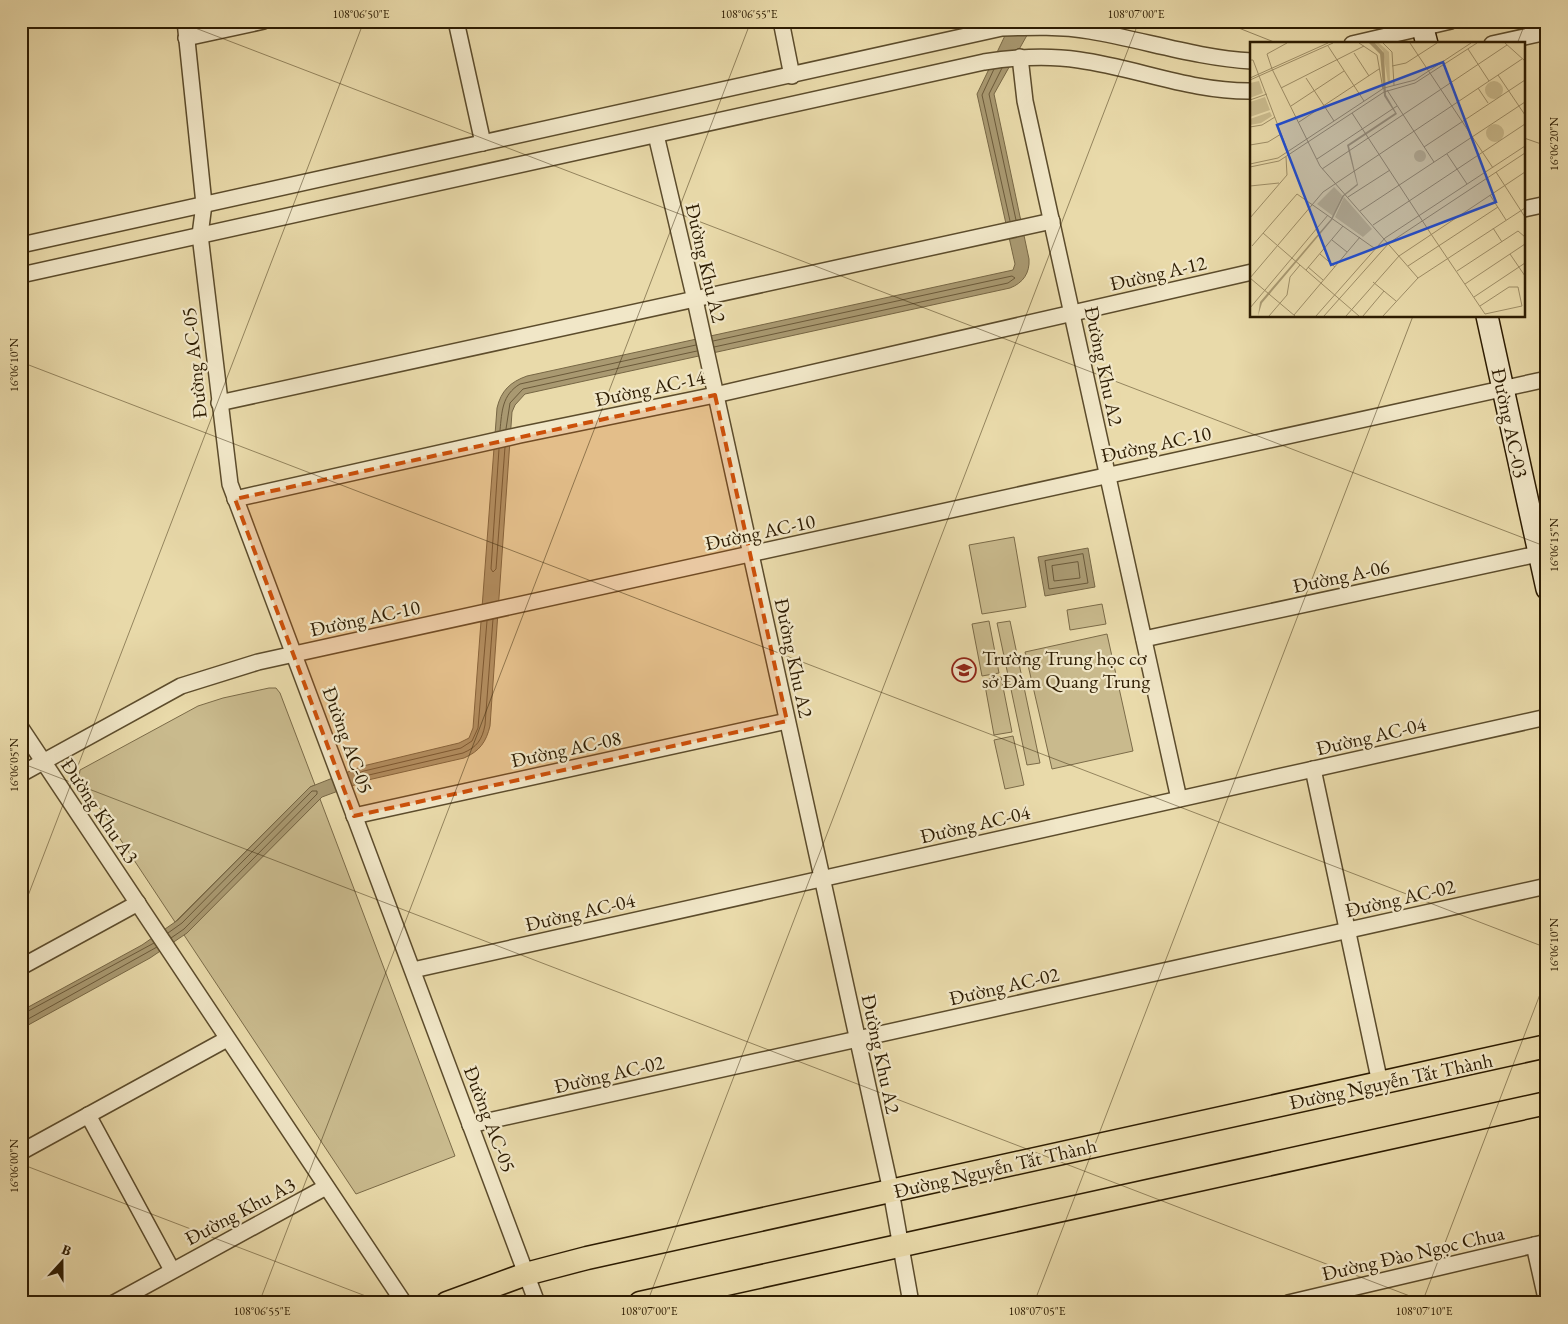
<svg xmlns="http://www.w3.org/2000/svg" width="1568" height="1324" font-family="'EB Garamond',serif">
<style>
.green{fill:#c9ba8d;stroke:#7b6b48}
.water{fill:#a99971;stroke:#776745}
.lines{fill:none;stroke-linecap:round;stroke-linejoin:round}
.shore{stroke:#6b5a3a;stroke-width:1}
.street-casing{stroke:#5c4c2c;stroke-width:18}
.secondary-casing{stroke:#2d1c02;stroke-width:24}
.primary-casing{stroke:#2d1c02;stroke-width:25}
.street{stroke:#f1e7c8;stroke-width:15}
.secondary{stroke:#f1e7c8;stroke-width:21}
.primary{stroke:#e9daaa;stroke-width:22}
.marked{fill:#cc500a;fill-opacity:0.2;stroke:#cc500a;stroke-width:4;stroke-dasharray:10 6;stroke-linejoin:round}
.ticks{fill:none;stroke:#2d1c02;stroke-width:1;stroke-opacity:0.45}
.labels{text-anchor:middle;dominant-baseline:central;stroke-width:4.5;stroke-linejoin:round;paint-order:stroke}
.street-label{font-size:20px;fill:#2d1c02;stroke:#f1e7c8}
.poi-label{font-size:20px;fill:#2d1c02;stroke:#f1e7c8;text-anchor:start}
.inset-road{fill:none;stroke:#9e8e67;stroke-width:1}
.view{fill:#1d4ed8;fill-opacity:0.15;stroke:#1d4ed8;stroke-width:2.5}
.inset-edge{fill:none;stroke:#2d1c02;stroke-width:2.5}
.neatline{fill:none;stroke:#2d1c02;stroke-width:2}
.ticks-label{font-size:12px;text-anchor:middle;fill:#2d1c02}
</style>
<rect width="100%" height="100%" fill="#e9daaa"/>
<filter id="stains"><feTurbulence type="fractalNoise" baseFrequency=".004" numOctaves="4"/><feColorMatrix values="0 0 0 0 .2 0 0 0 0 .09 0 0 0 0 .02 0 0 0 .5 -.17"/></filter>
<radialGradient id="worn" r=".72"><stop offset=".6" stop-color="#630" stop-opacity="0"/><stop offset="1" stop-color="#630" stop-opacity=".3"/></radialGradient>
<!-- green -->
<g class="green">
<path d="M 1014,537 L 1026,607 L 982,614 L 969,545 Z"/>
<path d="M 1102,604 L 1106,624 L 1070,630 L 1067,610 Z"/>
<path d="M 989,621 L 999,673 L 982,676 L 972,624 Z"/>
<path d="M 1010,621 L 1040,763 L 1027,765 L 997,623 Z"/>
<path d="M 1107,634 L 1133,751 L 1052,769 L 1025,652 Z"/>
<path d="M 1001,677 L 1012,732 L 994,735 L 984,680 Z"/>
<path d="M 269,688 L 276,688 L 280,693 L 315,785 L 310,787 L 175,922 L 79,777 L 80,770 L 198,706 L 223,698 Z"/>
<path d="M 1013,736 L 1024,785 L 1005,789 L 994,740 Z"/>
<path d="M 320,799 L 455,1156 L 356,1194 L 184,935 Z"/>
</g>
<!-- water -->
<g class="water">
<path d="M 1012,21 L 1035,21 L 994,94 L 1029,259 C 1030,273 1023,283 1010,288 L 525,394 L 515,405 L 512,412 L 490,726 C 486,742 480,751 464,758 L 368,780 L 322,797 L 187,933 L 150,958 L 21,1029 L 21,1011 L 142,945 L 178,920 L 310,787 L 363,766 L 459,743 L 469,738 L 473,728 L 497,408 C 501,391 510,382 527,376 L 1013,270 L 1015,264 L 977,94 Z"/>
<path d="M 1088,548 L 1095,587 L 1045,596 L 1038,557 Z"/>
</g>
<g class="lines">
<!-- shore -->
<g class="shore">
<path d="M 1002,68 L 989,94 L 1016,220"/>
<path d="M 994,69 L 982,95 L 1010,221"/>
<path d="M 713,341 L 1012,276 L 1015,278 L 1008,283 L 714,347"/>
<path d="M 506,429 L 510,403 L 523,389 L 697,351"/>
<path d="M 500,430 C 502,411 502,395 520,384 L 696,345"/>
<path d="M 499,449 L 491,569 L 493,572 L 496,569 L 505,447"/>
<path d="M 1083,554 L 1088,583 L 1049,589 L 1045,561 Z"/>
<path d="M 1078,562 L 1080,578 L 1054,581 L 1052,566 Z"/>
<path d="M 487,621 L 478,728 L 472,741 L 461,748 L 364,771 L 356,774 L 356,778 L 463,753 C 477,747 482,740 485,725 L 493,619"/>
<path d="M 168,933 L 182,923 L 312,791 L 317,791 L 317,794 L 184,929 L 171,938"/>
<path d="M 21,1015 L 154,943"/>
<path d="M 21,1023 L 157,947"/>
</g>
<!-- street casing -->
<g class="street-casing">
<g id="street">
<path d="M 185,21 L 204,204 L 200,235 L 230,484 L 537,1303"/>
<path d="M 456,21 L 483,143"/>
<path d="M 781,21 L 792,76"/>
<path d="M 186,38 L 264,21"/>
<path d="M 1352,44 L 1451,21"/>
<path d="M 1492,44 L 1547,32"/>
<path d="M 1020,57 L 1025,101 L 1179,799"/>
<path d="M 656,135 L 695,300 L 891,1191 L 911,1303"/>
<path d="M 1524,209 L 1547,204"/>
<path d="M 21,245 L 1002,28 C 1032,27 1061,26 1090,31 C 1144,40 1197,58 1252,61"/>
<path d="M 21,275 L 984,62 C 1016,57 1047,55 1079,60 C 1137,68 1192,92 1252,91"/>
<path d="M 219,403 L 1052,221"/>
<path d="M 235,499 L 520,435 L 715,395 L 1252,272"/>
<path d="M 1144,639 L 1547,552"/>
<path d="M 21,728 L 404,1303"/>
<path d="M 1313,769 L 1380,1083"/>
<path d="M 21,774 L 181,686 L 258,662 L 1547,379"/>
<path d="M 354,816 L 787,721"/>
<path d="M 21,967 L 138,903"/>
<path d="M 413,970 L 1547,717"/>
<path d="M 88,1115 L 172,1270"/>
<path d="M 470,1125 L 1547,886"/>
<path d="M 21,1152 L 227,1039"/>
<path d="M 1534,1245 L 1547,1303"/>
<path d="M 114,1303 L 326,1187"/>
<path d="M 1288,1303 L 1547,1242"/>
</g>
</g>
<!-- secondary casing -->
<g class="secondary-casing">
<g id="secondary">
<path d="M 1421,21 L 1427,44"/>
<path d="M 1487,316 L 1547,589"/>
</g>
</g>
<!-- primary casing -->
<g class="primary-casing">
<g id="primary">
<path d="M 447,1303 L 526,1274 L 587,1258 L 1547,1046"/>
<path d="M 640,1303 L 1547,1103"/>
</g>
</g>
<!-- street -->
<use href="#street" class="street"/>
<!-- secondary -->
<use href="#secondary" class="secondary"/>
<!-- primary -->
<use href="#primary" class="primary"/>
</g>
<!-- marked area -->
<path class="marked" d="M 715,395 L 787,721 L 354,816 L 235,499 Z"/>
<!-- ticks -->
<path class="ticks" d="M 177,21 L 1547,547M 1221,21 L 1279,44M 1517,44 L 1526,21M 1524,138 L 1547,146M 21,362 L 1547,948M 21,763 L 1428,1303M 21,914 L 364,21M 21,1164 L 384,1303M 259,1303 L 751,21M 647,1303 L 1139,21M 1034,1303 L 1413,316M 1422,1303 L 1547,976"/>
<!-- icons -->
<defs>
<g id="school-ring" transform="scale(1.25)"><circle r="9.5" fill="#f1e7c8" stroke="#8f2418" stroke-width="1.5"/><path d="M0-5L7-2L0 1L-7-2ZM-4 1L0 2.5L4 1V4Q0 6-4 4Z" fill="#8f2418"/></g>
</defs>
<g fill-rule="evenodd">
<use href="#school-ring" x="964" y="670"/>
</g>
<g class="labels">
<!-- street labels -->
<g class="street-label">
<text transform="translate(706 263) rotate(77)">Đường Khu A2</text>
<text transform="translate(1158 273) rotate(-13)">Đường A-12</text>
<text transform="translate(194 363) rotate(-96)">Đường AC-05</text>
<text transform="translate(1104 366) rotate(78)">Đường Khu A2</text>
<text transform="translate(650 388) rotate(-12)">Đường AC-14</text>
<text transform="translate(1510 423) rotate(78)">Đường AC-03</text>
<text transform="translate(1156 444) rotate(-12)">Đường AC-10</text>
<text transform="translate(760 532) rotate(-12)">Đường AC-10</text>
<text transform="translate(1341 576) rotate(-12)">Đường A-06</text>
<text transform="translate(365 618) rotate(-12)">Đường AC-10</text>
<text transform="translate(794 658) rotate(78)">Đường Khu A2</text>
<text transform="translate(1371 736) rotate(-13)">Đường AC-04</text>
<text transform="translate(348 740) rotate(70)">Đường AC-05</text>
<text transform="translate(566 749) rotate(-12)">Đường AC-08</text>
<text transform="translate(100 811) rotate(56)">Đường Khu A3</text>
<text transform="translate(975 824) rotate(-13)">Đường AC-04</text>
<text transform="translate(1400 898) rotate(-13)">Đường AC-02</text>
<text transform="translate(580 912) rotate(-13)">Đường AC-04</text>
<text transform="translate(1004 986) rotate(-13)">Đường AC-02</text>
<text transform="translate(881 1054) rotate(78)">Đường Khu A2</text>
<text transform="translate(609 1074) rotate(-13)">Đường AC-02</text>
<text transform="translate(1391 1081) rotate(-12)">Đường Nguyễn Tất Thành</text>
<text transform="translate(490 1119) rotate(69)">Đường AC-05</text>
<text transform="translate(995 1168) rotate(-13)">Đường Nguyễn Tất Thành</text>
<text transform="translate(240 1211) rotate(-28)">Đường Khu A3</text>
<text transform="translate(1413 1253) rotate(-13)">Đường Đào Ngọc Chua</text>
</g>
<!-- poi labels -->
<g class="poi-label">
<text x="982" y="658">Trường Trung học cơ<tspan x="982" dy="23">sở Đàm Quang Trung</tspan></text>
</g>
</g>
<!-- overview -->
<g transform="translate(1250 42)">
<rect width="275" height="275" fill="#e9daaa"/>
<path d="M 125,1 L 129,1 L 139,10 L 140,40 L 138,41 L 133,9 ZM235 48a9 9 0 1 1 18 0a9 9 0 1 1-18 0ZM 9,39 L 13,51 L 0,56 L 0,41 ZM 15,55 L 20,68 L 0,75 L 0,60 ZM 20,70 L 22,74 L 11,81 L 0,83 L 0,77 ZM236 91a9 9 0 1 1 18 0a9 9 0 1 1-18 0ZM164 114a6 6 0 1 1 12 0a6 6 0 1 1-12 0ZM 84,145 L 92,153 L 83,174 L 67,162 ZM 94,155 L 122,187 L 113,195 L 85,175 Z" fill="#c9ba8d"/>
<path d="M 119,1 L 125,1 L 134,11 L 136,53 L 147,72 L 99,104 L 108,143 L 94,154 L 82,178 L 12,261 L 8,274 L 10,260 L 81,177 L 92,154 L 107,142 L 97,103 L 145,71 L 134,54 L 130,12 Z" fill="#a99971"/>
<path class="inset-road" d="M 37,1 L 17,12 L 22,27 L 70,124 L 168,236M 109,1 L 127,13 L 133,47M 133,1 L 142,10 L 144,43M 160,1 L 243,126M 255,1 L 275,19M 78,4 L 114,59M 218,7 L 239,39M 104,11 L 119,34M 0,18 L 3,18 L 38,110M 142,24 L 156,21 L 187,1M 248,33 L 275,73M 0,36 L 78,1M 56,36 L 84,79M 0,38 L 83,1M 31,46 L 114,4M 228,46 L 238,61M 137,48 L 184,120M 0,58 L 17,52M 41,64 L 94,29M 102,71 L 181,192 L 235,272 L 272,264 L 268,245 L 259,245 L 230,264M 49,80 L 129,27M 0,85 L 12,83 L 25,75M 0,103 L 18,100 L 31,92M 174,105 L 275,38M 197,112 L 217,142M 67,117 L 147,64M 0,122 L 28,116 L 134,46 L 165,38 L 221,1M 0,125 L 29,119 L 134,50 L 165,41 L 227,1M 72,127 L 257,3M 246,130 L 275,175M 0,144 L 29,141M 240,153 L 256,178M 98,155 L 140,128M 110,169 L 275,60M 0,176 L 37,133 L 36,115M 123,183 L 275,82M 243,186 L 252,200M 13,191 L 109,274M 82,198 L 97,210M 2,204 L 47,152 L 124,206M 70,212 L 85,225M 260,212 L 275,234M 158,224 L 248,165M 58,225 L 73,238M 56,228 L 93,184M 207,229 L 268,189 L 275,195M 123,240 L 146,259M 215,242 L 275,202M 224,255 L 275,221M 0,266 L 78,173M 44,273 L 110,195M 19,274 L 37,253 L 40,235 L 50,223M 45,274 L 0,236 L 73,150 L 272,17M 66,274 L 135,196 L 275,104M 74,274 L 139,201 L 275,111M 96,274 L 149,214 L 275,130M 113,274 L 134,249M 133,274 L 168,236 L 275,166"/>
<path class="view" d="M 193,20 L 246,160 L 81,223 L 27,83 Z"/>
<rect width="275" height="275" class="inset-edge"/>
</g>
<!-- margin -->
<rect width="1568" height="1324" fill="none" stroke="#e9daaa" stroke-width="55"/>
<!-- north arrow -->
<g transform="translate(62 1262) rotate(21)" stroke="#f1e7c8" stroke-width="4" paint-order="stroke">
<path d="M0-4L9 19L0 12L-9 19Z" fill="#2d1c02"/>
<text y="-8" font-size="14" font-weight="bold" text-anchor="middle" fill="#2d1c02">B</text>
</g>
<rect x="28" y="28" width="1512" height="1268" class="neatline"/>
<g class="ticks-label">
<text x="361" y="18">108°06'50"E</text>
<text x="749" y="18">108°06'55"E</text>
<text x="1136" y="18">108°07'00"E</text>
<text transform="translate(1554 144) rotate(-90)" y="4">16°06'20"N</text>
<text transform="translate(14 365) rotate(-90)" y="4">16°06'10"N</text>
<text transform="translate(1554 545) rotate(-90)" y="4">16°06'15"N</text>
<text transform="translate(14 765) rotate(-90)" y="4">16°06'05"N</text>
<text transform="translate(1554 945) rotate(-90)" y="4">16°06'10"N</text>
<text transform="translate(14 1166) rotate(-90)" y="4">16°06'00"N</text>
<text x="262" y="1315">108°06'55"E</text>
<text x="649" y="1315">108°07'00"E</text>
<text x="1037" y="1315">108°07'05"E</text>
<text x="1424" y="1315">108°07'10"E</text>
</g>
<rect width="100%" height="100%" filter="url(#stains)"/>
<rect width="100%" height="100%" fill="url(#worn)"/>
</svg>
